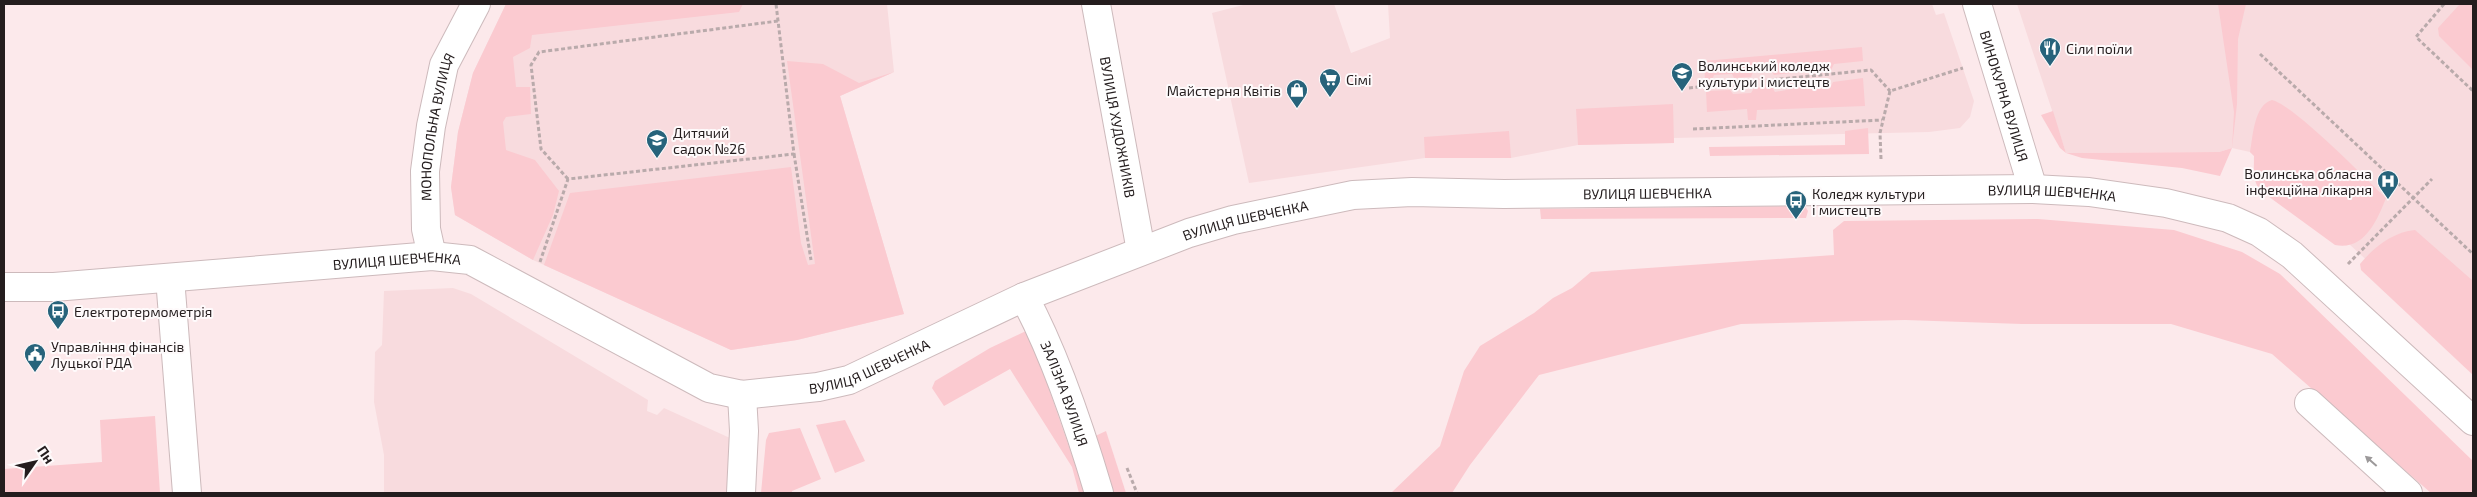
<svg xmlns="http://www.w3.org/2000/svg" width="2477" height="497" font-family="'Exo 2',sans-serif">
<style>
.built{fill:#f8dbde}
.green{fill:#fbcad0}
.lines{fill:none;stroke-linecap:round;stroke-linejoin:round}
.minor-casing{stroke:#cdbabc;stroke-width:30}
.path{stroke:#b9aaab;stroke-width:3;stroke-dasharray:4 2.5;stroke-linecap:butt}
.minor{stroke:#fff;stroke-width:28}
.oneway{fill:#9c999a}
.labels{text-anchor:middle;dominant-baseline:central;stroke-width:4;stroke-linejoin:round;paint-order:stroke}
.poi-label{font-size:14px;fill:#241d1e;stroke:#fefafb;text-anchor:start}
.street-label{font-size:14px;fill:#241d1e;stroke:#fefafb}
</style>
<rect width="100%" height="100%" fill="#fce9eb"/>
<!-- built -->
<g class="built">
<path d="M 506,4 L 887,4 L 894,72 L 840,96 L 904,314 L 797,340 L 731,350 L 533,260 L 455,215 L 451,187 L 458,132 L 473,73 Z"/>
<path d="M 1247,4 L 1334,4 L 1351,53 L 1390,38 L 1388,4 L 1932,4 L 1936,15 L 1944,13 L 1974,101 L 1970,117 L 1960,128 L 1929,132 L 1674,138 L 1674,143 L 1578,145 L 1511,158 L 1425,158 L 1249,183 L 1212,13 Z"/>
<path d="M 2017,4 L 2473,4 L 2473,359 L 2250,152 L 2232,148 L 2219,152 L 2066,153 Z"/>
<path d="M 453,288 L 471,294 L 648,400 L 647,411 L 657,415 L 664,408 L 730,438 L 729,493 L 384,493 L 384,455 L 374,402 L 375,352 L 382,345 L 384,291 Z"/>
</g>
<!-- green -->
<g class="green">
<path d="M 506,4 L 743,4 L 739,12 L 532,35 L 530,48 L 513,57 L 516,87 L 530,87 L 531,114 L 506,117 L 503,122 L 506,150 L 535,160 L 559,191 L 553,215 L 533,260 L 455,215 L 451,187 L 458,132 L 473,73 Z"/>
<path d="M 2218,4 L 2246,4 L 2238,39 L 2237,104 L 2232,148 L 2220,176 L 2182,168 L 2082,158 L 2066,153 L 2060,148 L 2041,115 L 2053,111 L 2066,153 L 2219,152 L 2232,148 L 2234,112 Z"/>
<path d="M 2460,4 L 2473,4 L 2473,70 L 2439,36 L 2438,28 Z"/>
<path d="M 1862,47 L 1863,61 L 1834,64 L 1831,70 L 1815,71 L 1811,67 L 1793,68 L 1791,73 L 1774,75 L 1771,70 L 1753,72 L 1751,77 L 1734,78 L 1732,74 L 1714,75 L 1712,80 L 1705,80 L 1704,61 Z"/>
<path d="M 787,61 L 823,64 L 859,83 L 894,72 L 840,96 L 904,314 L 797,340 L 731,350 L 544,265 L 570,193 L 791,167 L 801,243 L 808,265 L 815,264 Z"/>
<path d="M 1863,78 L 1865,106 L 1757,110 L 1756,120 L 1748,120 L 1747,109 L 1707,112 L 1706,91 L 1730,90 L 1733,94 L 1751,93 L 1754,88 L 1771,86 L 1775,92 L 1792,89 L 1793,84 L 1809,83 L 1813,88 L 1831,86 L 1833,82 Z"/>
<path d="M 2272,100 C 2294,105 2365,178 2386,198 C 2377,221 2364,251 2335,245 L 2261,191 C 2252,181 2254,169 2254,156 L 2250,152 C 2253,136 2254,105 2272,100 Z"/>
<path d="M 1673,104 L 1674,143 L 1578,145 L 1576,109 Z"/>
<path d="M 1868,128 L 1869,154 L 1710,156 L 1709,147 L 1845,145 L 1845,131 Z"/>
<path d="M 1509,131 L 1511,158 L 1425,158 L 1424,137 Z"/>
<path d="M 1805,206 L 1808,211 L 1806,218 L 1541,219 L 1540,209 Z"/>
<path d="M 2038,219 L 2174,230 L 2242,252 L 2280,274 L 2473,461 L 2473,493 L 2431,493 L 2272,354 L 2171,324 L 2022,324 L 1905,320 L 1741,324 L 1539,375 L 1470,465 L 1452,493 L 1391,493 L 1440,446 L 1464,371 L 1480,346 L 1534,313 L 1553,298 L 1572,288 L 1591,272 L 1834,255 L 1833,230 L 1844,221 Z"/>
<path d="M 2415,230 L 2473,281 L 2473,375 L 2361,270 L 2360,264 C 2374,247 2393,232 2415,230 Z"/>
<path d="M 1026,331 L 1030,334 L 1085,493 L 1079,493 L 1072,467 L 1010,369 L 944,406 L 932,388 L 935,381 L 990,348 Z"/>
<path d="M 155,416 L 160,493 L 4,493 L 4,469 L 102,462 L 100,420 Z"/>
<path d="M 845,420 L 865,461 L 835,473 L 816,425 Z"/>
<path d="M 800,428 L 821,479 L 792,491 L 792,493 L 761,493 L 766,440 L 769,433 Z"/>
<path d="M 1106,431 L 1126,493 L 1112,493 L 1093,437 Z"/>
</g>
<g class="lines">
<!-- minor casing -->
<g class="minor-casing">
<g id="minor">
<path id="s1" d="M 1096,4 L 1141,251"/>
<path id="s2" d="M 1977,4 L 2033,189"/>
<path id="s3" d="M 432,256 L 426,229 L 425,171 L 431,126 L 444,65 L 476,4"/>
<path d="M 170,278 L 187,493"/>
<path id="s4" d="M 4,287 L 54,287 L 432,256 L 470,260 L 709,388 L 742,395 L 818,387 L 849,380 L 1024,297 L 1189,233 L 1233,220 L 1353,195 L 1412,192 L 1504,194 L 2033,189 L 2089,192 L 2166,203 L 2228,218 L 2259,232 L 2292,255 L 2473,421"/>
<path id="s5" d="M 1024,297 C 1056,356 1080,429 1099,493"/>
<path d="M 2309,403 L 2408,493"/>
<path d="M 741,493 L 744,431 L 742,395"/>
</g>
</g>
<!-- path -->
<g class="path">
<path d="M 2444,4 L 2416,37 L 2473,91"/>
<path d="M 2260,54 L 2473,254"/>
<path d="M 1689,88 L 1871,70 L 1890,91"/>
<path d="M 1693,129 L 1882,120"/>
<path d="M 794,154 L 811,260"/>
<path d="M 1881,159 L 1880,133 L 1890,91 L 1963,68"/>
<path d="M 568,179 L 541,149 L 531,65 L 539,52 L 778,21"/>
<path d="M 540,262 L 568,179 L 794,154 L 776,4"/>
<path d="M 2348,264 L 2432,179"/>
<path d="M 1127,468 L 1137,493"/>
</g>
<!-- minor -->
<use href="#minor" class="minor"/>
</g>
<!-- one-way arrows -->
<defs><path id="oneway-solid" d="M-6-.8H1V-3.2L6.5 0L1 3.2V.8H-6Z" transform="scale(1.25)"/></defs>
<use class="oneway" href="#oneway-solid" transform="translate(2371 461) rotate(-139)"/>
<!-- icons -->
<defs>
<g id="restaurant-pin" transform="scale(1.125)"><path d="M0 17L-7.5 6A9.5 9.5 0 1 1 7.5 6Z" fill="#27637b" stroke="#fefafb"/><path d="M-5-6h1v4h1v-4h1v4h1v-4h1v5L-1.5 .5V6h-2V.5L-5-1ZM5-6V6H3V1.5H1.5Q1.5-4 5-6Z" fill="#fff"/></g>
<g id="university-pin" transform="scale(1.125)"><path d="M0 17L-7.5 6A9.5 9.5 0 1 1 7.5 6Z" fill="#27637b" stroke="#fefafb"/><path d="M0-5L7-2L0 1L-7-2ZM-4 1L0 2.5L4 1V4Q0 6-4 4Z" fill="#fff"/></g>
<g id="supermarket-pin" transform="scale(1.125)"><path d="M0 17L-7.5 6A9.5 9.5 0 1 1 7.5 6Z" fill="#27637b" stroke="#fefafb"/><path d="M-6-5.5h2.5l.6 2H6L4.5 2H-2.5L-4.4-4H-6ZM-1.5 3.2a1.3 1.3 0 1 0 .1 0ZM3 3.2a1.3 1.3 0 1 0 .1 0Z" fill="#fff"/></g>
<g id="shop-pin" transform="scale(1.125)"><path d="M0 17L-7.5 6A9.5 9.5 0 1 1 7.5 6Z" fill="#27637b" stroke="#fefafb"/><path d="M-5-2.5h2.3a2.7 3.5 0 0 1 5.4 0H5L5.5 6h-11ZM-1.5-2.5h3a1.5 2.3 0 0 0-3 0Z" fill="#fff"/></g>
<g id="school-pin" transform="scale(1.125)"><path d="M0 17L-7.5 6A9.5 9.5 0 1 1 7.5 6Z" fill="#27637b" stroke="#fefafb"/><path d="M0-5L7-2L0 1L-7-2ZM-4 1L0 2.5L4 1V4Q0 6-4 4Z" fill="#fff"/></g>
<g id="hospital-pin" transform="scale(1.125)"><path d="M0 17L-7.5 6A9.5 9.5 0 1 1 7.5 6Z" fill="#27637b" stroke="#fefafb"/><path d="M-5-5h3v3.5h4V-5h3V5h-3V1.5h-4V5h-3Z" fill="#fff"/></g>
<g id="bus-pin" transform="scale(1.125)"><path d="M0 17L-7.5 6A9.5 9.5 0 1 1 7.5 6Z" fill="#27637b" stroke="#fefafb"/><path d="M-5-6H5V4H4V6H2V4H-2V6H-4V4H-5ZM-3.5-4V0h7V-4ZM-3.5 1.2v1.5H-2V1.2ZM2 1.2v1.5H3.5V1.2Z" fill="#fff"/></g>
<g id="civic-pin" transform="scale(1.125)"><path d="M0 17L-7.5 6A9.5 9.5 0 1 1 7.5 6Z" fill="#27637b" stroke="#fefafb"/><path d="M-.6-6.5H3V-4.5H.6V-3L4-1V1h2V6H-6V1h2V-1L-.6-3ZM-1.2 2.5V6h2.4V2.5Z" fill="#fff"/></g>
</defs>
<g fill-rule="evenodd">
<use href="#restaurant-pin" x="2050" y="48"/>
<use href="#university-pin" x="1682" y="73"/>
<use href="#supermarket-pin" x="1330" y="79"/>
<use href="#shop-pin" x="1297" y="90"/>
<use href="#school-pin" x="657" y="140"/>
<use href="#hospital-pin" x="2388" y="181"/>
<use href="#bus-pin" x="1796" y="201"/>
<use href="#bus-pin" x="58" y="311"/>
<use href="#civic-pin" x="35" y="354"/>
</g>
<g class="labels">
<!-- poi labels -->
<g class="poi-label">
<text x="2066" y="48">Сіли поїли</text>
<text x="1698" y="65">Волинський коледж<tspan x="1698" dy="16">культури і мистецтв</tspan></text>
<text x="1346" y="79">Сімі</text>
<text x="1281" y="90" text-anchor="end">Майстерня Квітів</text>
<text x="673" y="132">Дитячий<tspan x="673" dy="16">садок №26</tspan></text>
<text x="2372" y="173" text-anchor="end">Волинська обласна<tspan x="2372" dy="16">інфекційна лікарня</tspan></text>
<text x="1812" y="193">Коледж культури<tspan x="1812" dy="16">і мистецтв</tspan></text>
<text x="74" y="311">Електротермометрія</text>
<text x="51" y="346">Управління фінансів<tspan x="51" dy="16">Луцької РДА</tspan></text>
</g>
<!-- street labels -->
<g class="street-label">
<text stroke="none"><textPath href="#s2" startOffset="96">ВИНОКУРНА ВУЛИЦЯ</textPath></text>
<text stroke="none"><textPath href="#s3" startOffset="131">МОНОПОЛЬНА ВУЛИЦЯ</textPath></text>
<text stroke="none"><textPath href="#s1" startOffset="125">ВУЛИЦЯ ХУДОЖНИКІВ</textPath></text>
<text stroke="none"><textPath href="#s4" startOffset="1714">ВУЛИЦЯ ШЕВЧЕНКА</textPath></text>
<text stroke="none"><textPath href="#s4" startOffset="2119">ВУЛИЦЯ ШЕВЧЕНКА</textPath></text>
<text stroke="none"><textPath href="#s4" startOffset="1309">ВУЛИЦЯ ШЕВЧЕНКА</textPath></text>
<text stroke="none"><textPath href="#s4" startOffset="394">ВУЛИЦЯ ШЕВЧЕНКА</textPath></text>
<text stroke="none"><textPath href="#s4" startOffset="904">ВУЛИЦЯ ШЕВЧЕНКА</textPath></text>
<text stroke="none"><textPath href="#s5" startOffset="105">ЗАЛІЗНА ВУЛИЦЯ</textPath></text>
</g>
</g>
<!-- border -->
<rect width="2477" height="497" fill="none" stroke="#241d1e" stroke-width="10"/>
<!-- north arrow -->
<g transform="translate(35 462) rotate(56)" stroke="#fefafb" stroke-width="4" paint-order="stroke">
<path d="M0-4L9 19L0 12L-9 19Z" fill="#241d1e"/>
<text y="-8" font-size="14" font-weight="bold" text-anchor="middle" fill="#241d1e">Пн</text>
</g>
</svg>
